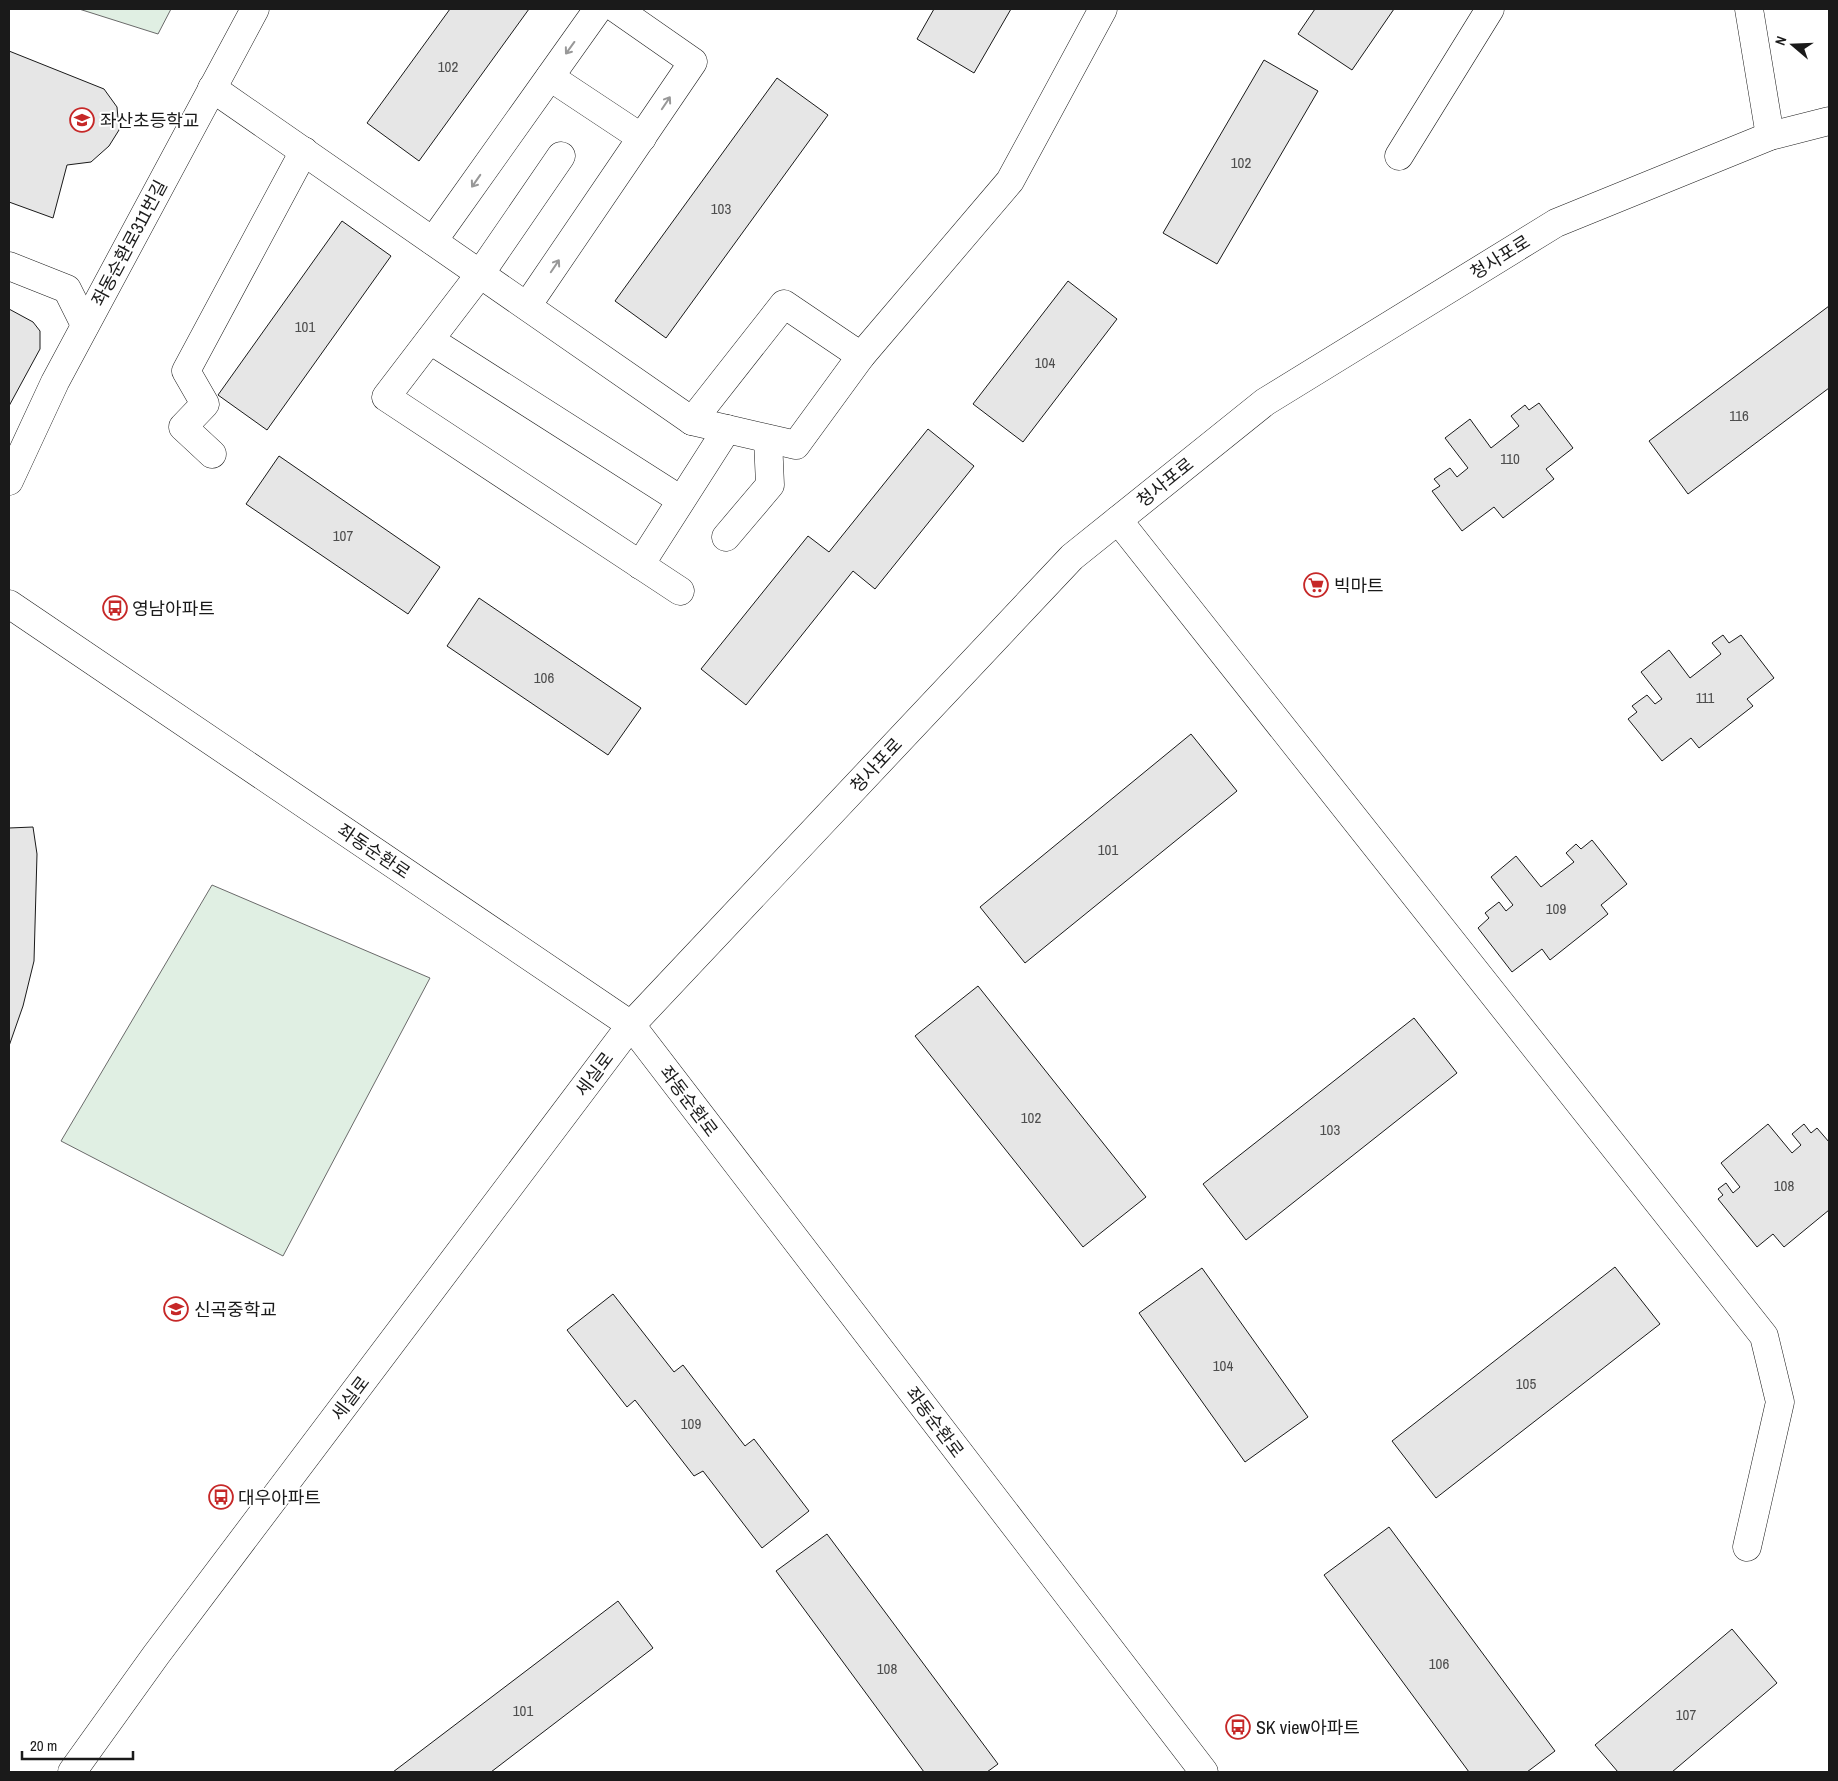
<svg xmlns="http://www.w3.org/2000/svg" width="1838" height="1781" font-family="'Archivo Narrow','Noto Sans KR',sans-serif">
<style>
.green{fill:#e0efe3;stroke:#6a6a6a}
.building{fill:#e6e6e6;stroke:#1a1a1a}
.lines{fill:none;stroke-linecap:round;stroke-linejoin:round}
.minor-casing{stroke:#1a1a1a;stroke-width:29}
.minor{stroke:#fff;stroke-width:28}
.oneway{stroke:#989898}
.labels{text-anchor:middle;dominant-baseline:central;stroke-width:4;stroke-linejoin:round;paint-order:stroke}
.number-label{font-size:15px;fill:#4d4d4d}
.poi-label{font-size:18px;fill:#1a1a1a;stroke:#fff;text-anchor:start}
.street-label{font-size:18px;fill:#1a1a1a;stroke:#fff}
</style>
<rect width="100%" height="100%" fill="#fff"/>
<!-- green -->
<g class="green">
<path d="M 79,9 L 171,9 L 158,34 Z"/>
<path d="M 212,885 L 430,978 L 283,1256 L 61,1141 Z"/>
</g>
<!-- building -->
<g class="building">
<path d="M 450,9 L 529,9 L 419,161 L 367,123 Z"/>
<path d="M 934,9 L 1011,9 L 974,73 L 917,39 Z"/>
<path d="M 1315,9 L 1394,9 L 1352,70 L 1298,34 Z"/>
<path d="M 9,51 L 104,89 L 117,107 L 119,130 L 109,146 L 91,162 L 67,165 L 53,218 L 9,202 Z"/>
<path d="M 1264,60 L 1318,91 L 1217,264 L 1163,233 Z"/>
<path d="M 777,78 L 828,115 L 666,338 L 615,301 Z"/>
<path d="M 342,221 L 391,256 L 267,430 L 218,395 Z"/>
<path d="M 1068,281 L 1117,319 L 1023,442 L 973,404 Z"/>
<path d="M 1829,306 L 1829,388 L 1688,494 L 1649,441 Z"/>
<path d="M 9,309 L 33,322 L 40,331 L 40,349 L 9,406 Z"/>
<path d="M 1539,403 L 1573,448 L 1546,469 L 1554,479 L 1503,518 L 1494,507 L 1462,531 L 1432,491 L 1440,486 L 1434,479 L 1450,468 L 1457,477 L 1468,468 L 1445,438 L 1470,419 L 1491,448 L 1519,426 L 1511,416 L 1525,405 L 1529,410 Z"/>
<path d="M 928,429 L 974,466 L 875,589 L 853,571 L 746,705 L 701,669 L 808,536 L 829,552 Z"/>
<path d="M 279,456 L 440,567 L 408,614 L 246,504 Z"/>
<path d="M 479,598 L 641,708 L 608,755 L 447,646 Z"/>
<path d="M 1723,635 L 1729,643 L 1741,635 L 1774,678 L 1747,699 L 1753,706 L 1699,748 L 1691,738 L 1662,761 L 1628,719 L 1637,712 L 1632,706 L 1647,695 L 1655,704 L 1662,699 L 1641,672 L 1669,650 L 1690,678 L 1721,654 L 1712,643 Z"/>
<path d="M 1191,734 L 1237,791 L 1025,963 L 980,907 Z"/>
<path d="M 33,827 L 37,854 L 34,961 L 23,1006 L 9,1046 L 9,828 Z"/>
<path d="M 1592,840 L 1627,884 L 1601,905 L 1608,914 L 1550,960 L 1542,949 L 1512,972 L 1478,928 L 1489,918 L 1485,913 L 1499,902 L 1506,911 L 1513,905 L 1491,877 L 1516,856 L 1541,887 L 1574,862 L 1566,853 L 1576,844 L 1581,849 Z"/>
<path d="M 978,986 L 1146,1197 L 1083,1247 L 915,1036 Z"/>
<path d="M 1414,1018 L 1457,1073 L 1246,1240 L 1203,1184 Z"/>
<path d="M 1768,1124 L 1792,1153 L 1801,1145 L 1792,1134 L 1804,1124 L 1811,1133 L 1817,1128 L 1829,1142 L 1829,1210 L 1784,1247 L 1773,1234 L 1757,1247 L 1718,1199 L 1723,1195 L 1718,1189 L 1726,1183 L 1733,1193 L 1740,1187 L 1721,1163 Z"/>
<path d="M 1615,1267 L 1660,1324 L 1436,1498 L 1392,1441 Z"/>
<path d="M 1202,1268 L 1308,1417 L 1245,1462 L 1139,1313 Z"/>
<path d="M 613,1294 L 674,1372 L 683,1365 L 745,1446 L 754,1439 L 809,1511 L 762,1548 L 703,1471 L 694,1476 L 635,1400 L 627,1407 L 567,1330 Z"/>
<path d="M 1389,1527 L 1555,1751 L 1527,1772 L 1469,1772 L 1324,1575 Z"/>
<path d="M 827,1534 L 998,1764 L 987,1772 L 924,1772 L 776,1571 Z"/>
<path d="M 618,1601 L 653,1648 L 491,1772 L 393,1772 Z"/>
<path d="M 1732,1629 L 1777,1683 L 1672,1772 L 1618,1772 L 1595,1745 Z"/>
</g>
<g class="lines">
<!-- minor casing -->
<g class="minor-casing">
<g id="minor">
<path d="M 1749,9 L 1770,136"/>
<path d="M 550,77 L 642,138"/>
<path d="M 212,88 L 692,421 L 784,304 L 861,356 L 1010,181 L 1103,9"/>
<path d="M 561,156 L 480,274 L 386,397 L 680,591"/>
<path d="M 1399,156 L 1490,9"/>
<path d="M 433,241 L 598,9"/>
<path d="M 9,266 L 67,289 L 85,325"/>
<path d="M 527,306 L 693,62 L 617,9"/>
<path d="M 430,340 L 681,500"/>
<path d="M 692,421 L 796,445 L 861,356"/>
<path d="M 212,454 L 183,427 L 205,404 L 186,371 L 304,151"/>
<path d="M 9,481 L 55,382 L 255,9"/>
<path d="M 1118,520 L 1764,1336 L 1780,1402 L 1747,1547"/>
<path d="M 726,537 L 770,485 L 768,439"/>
<path d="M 640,565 L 727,429"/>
<path d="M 9,604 L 631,1025 L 1204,1772"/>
<path d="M 72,1772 L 156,1655 L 631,1025 L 1072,557 L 1265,402 L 1556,223 L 1770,136 L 1829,121"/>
</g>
</g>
<!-- minor -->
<use href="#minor" class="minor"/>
</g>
<!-- one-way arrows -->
<defs><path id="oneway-shaft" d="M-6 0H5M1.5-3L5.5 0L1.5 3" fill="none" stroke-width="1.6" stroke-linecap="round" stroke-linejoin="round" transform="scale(1.25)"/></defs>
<g class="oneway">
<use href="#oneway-shaft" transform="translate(570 48) rotate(126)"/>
<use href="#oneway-shaft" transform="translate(666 103) rotate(-56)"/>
<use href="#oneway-shaft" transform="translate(476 181) rotate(125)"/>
<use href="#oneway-shaft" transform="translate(555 266) rotate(-56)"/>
</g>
<!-- icons -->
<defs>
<g id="school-ring" transform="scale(1.25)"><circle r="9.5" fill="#fff" stroke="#c62828" stroke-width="1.5"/><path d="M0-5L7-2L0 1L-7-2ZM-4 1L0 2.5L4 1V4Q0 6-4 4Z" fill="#c62828"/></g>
<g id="supermarket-ring" transform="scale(1.25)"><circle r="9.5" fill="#fff" stroke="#c62828" stroke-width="1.5"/><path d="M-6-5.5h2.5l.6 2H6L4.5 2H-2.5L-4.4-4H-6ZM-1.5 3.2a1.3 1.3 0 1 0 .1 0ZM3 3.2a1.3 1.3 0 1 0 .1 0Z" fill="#c62828"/></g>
<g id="bus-ring" transform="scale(1.25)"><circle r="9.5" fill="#fff" stroke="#c62828" stroke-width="1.5"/><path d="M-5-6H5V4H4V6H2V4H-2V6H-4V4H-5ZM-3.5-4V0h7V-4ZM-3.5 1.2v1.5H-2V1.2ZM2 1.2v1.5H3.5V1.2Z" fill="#c62828"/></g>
</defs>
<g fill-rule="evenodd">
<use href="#school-ring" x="82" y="120"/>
<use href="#supermarket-ring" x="1316" y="585"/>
<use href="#bus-ring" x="115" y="608"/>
<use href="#school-ring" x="176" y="1309"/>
<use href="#bus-ring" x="221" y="1497"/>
<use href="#bus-ring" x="1238" y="1727"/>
</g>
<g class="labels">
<!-- number labels -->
<g class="number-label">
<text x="448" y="66">102</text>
<text x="1241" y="162">102</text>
<text x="721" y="208">103</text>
<text x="305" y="326">101</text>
<text x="1045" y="362">104</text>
<text x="1739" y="415">116</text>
<text x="1510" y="458">110</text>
<text x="343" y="535">107</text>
<text x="544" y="677">106</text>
<text x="1705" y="697">111</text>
<text x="1108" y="849">101</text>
<text x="1556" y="908">109</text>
<text x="1031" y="1117">102</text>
<text x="1330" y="1129">103</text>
<text x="1784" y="1185">108</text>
<text x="1223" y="1365">104</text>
<text x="1526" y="1383">105</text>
<text x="691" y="1423">109</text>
<text x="1439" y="1663">106</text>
<text x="887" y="1668">108</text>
<text x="523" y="1710">101</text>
<text x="1686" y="1714">107</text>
</g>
<!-- poi labels -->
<g class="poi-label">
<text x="100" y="120">좌산초등학교</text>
<text x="1334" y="585">빅마트</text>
<text x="132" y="608">영남아파트</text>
<text x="194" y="1309">신곡중학교</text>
<text x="238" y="1497">대우아파트</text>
<text x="1256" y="1727">SK view아파트</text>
</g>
<!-- street labels -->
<g class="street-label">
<text transform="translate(129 243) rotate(-62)">좌동순환로311번길</text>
<text transform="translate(1500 257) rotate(-32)">청사포로</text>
<text transform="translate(1165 482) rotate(-39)">청사포로</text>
<text transform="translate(876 765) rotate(-47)">청사포로</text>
<text transform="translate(374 851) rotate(34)">좌동순환로</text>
<text transform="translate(594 1074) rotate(-53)">세실로</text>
<text transform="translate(689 1101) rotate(53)">좌동순환로</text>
<text transform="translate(350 1398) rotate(-53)">세실로</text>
<text transform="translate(935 1422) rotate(53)">좌동순환로</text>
</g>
</g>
<!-- border -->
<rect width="1838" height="1781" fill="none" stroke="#1a1a1a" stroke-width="20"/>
<!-- north arrow -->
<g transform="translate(1793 45) rotate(289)" stroke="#ffffff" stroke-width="4" paint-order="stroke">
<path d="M0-4L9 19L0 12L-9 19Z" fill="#1a1a1a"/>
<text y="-8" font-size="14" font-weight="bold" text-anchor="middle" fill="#1a1a1a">N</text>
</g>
<!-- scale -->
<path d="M22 1751v8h111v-8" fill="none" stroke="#1a1a1a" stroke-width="2.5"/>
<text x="30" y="1751" font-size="15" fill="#1a1a1a" stroke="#ffffff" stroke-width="4" paint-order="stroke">20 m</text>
</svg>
